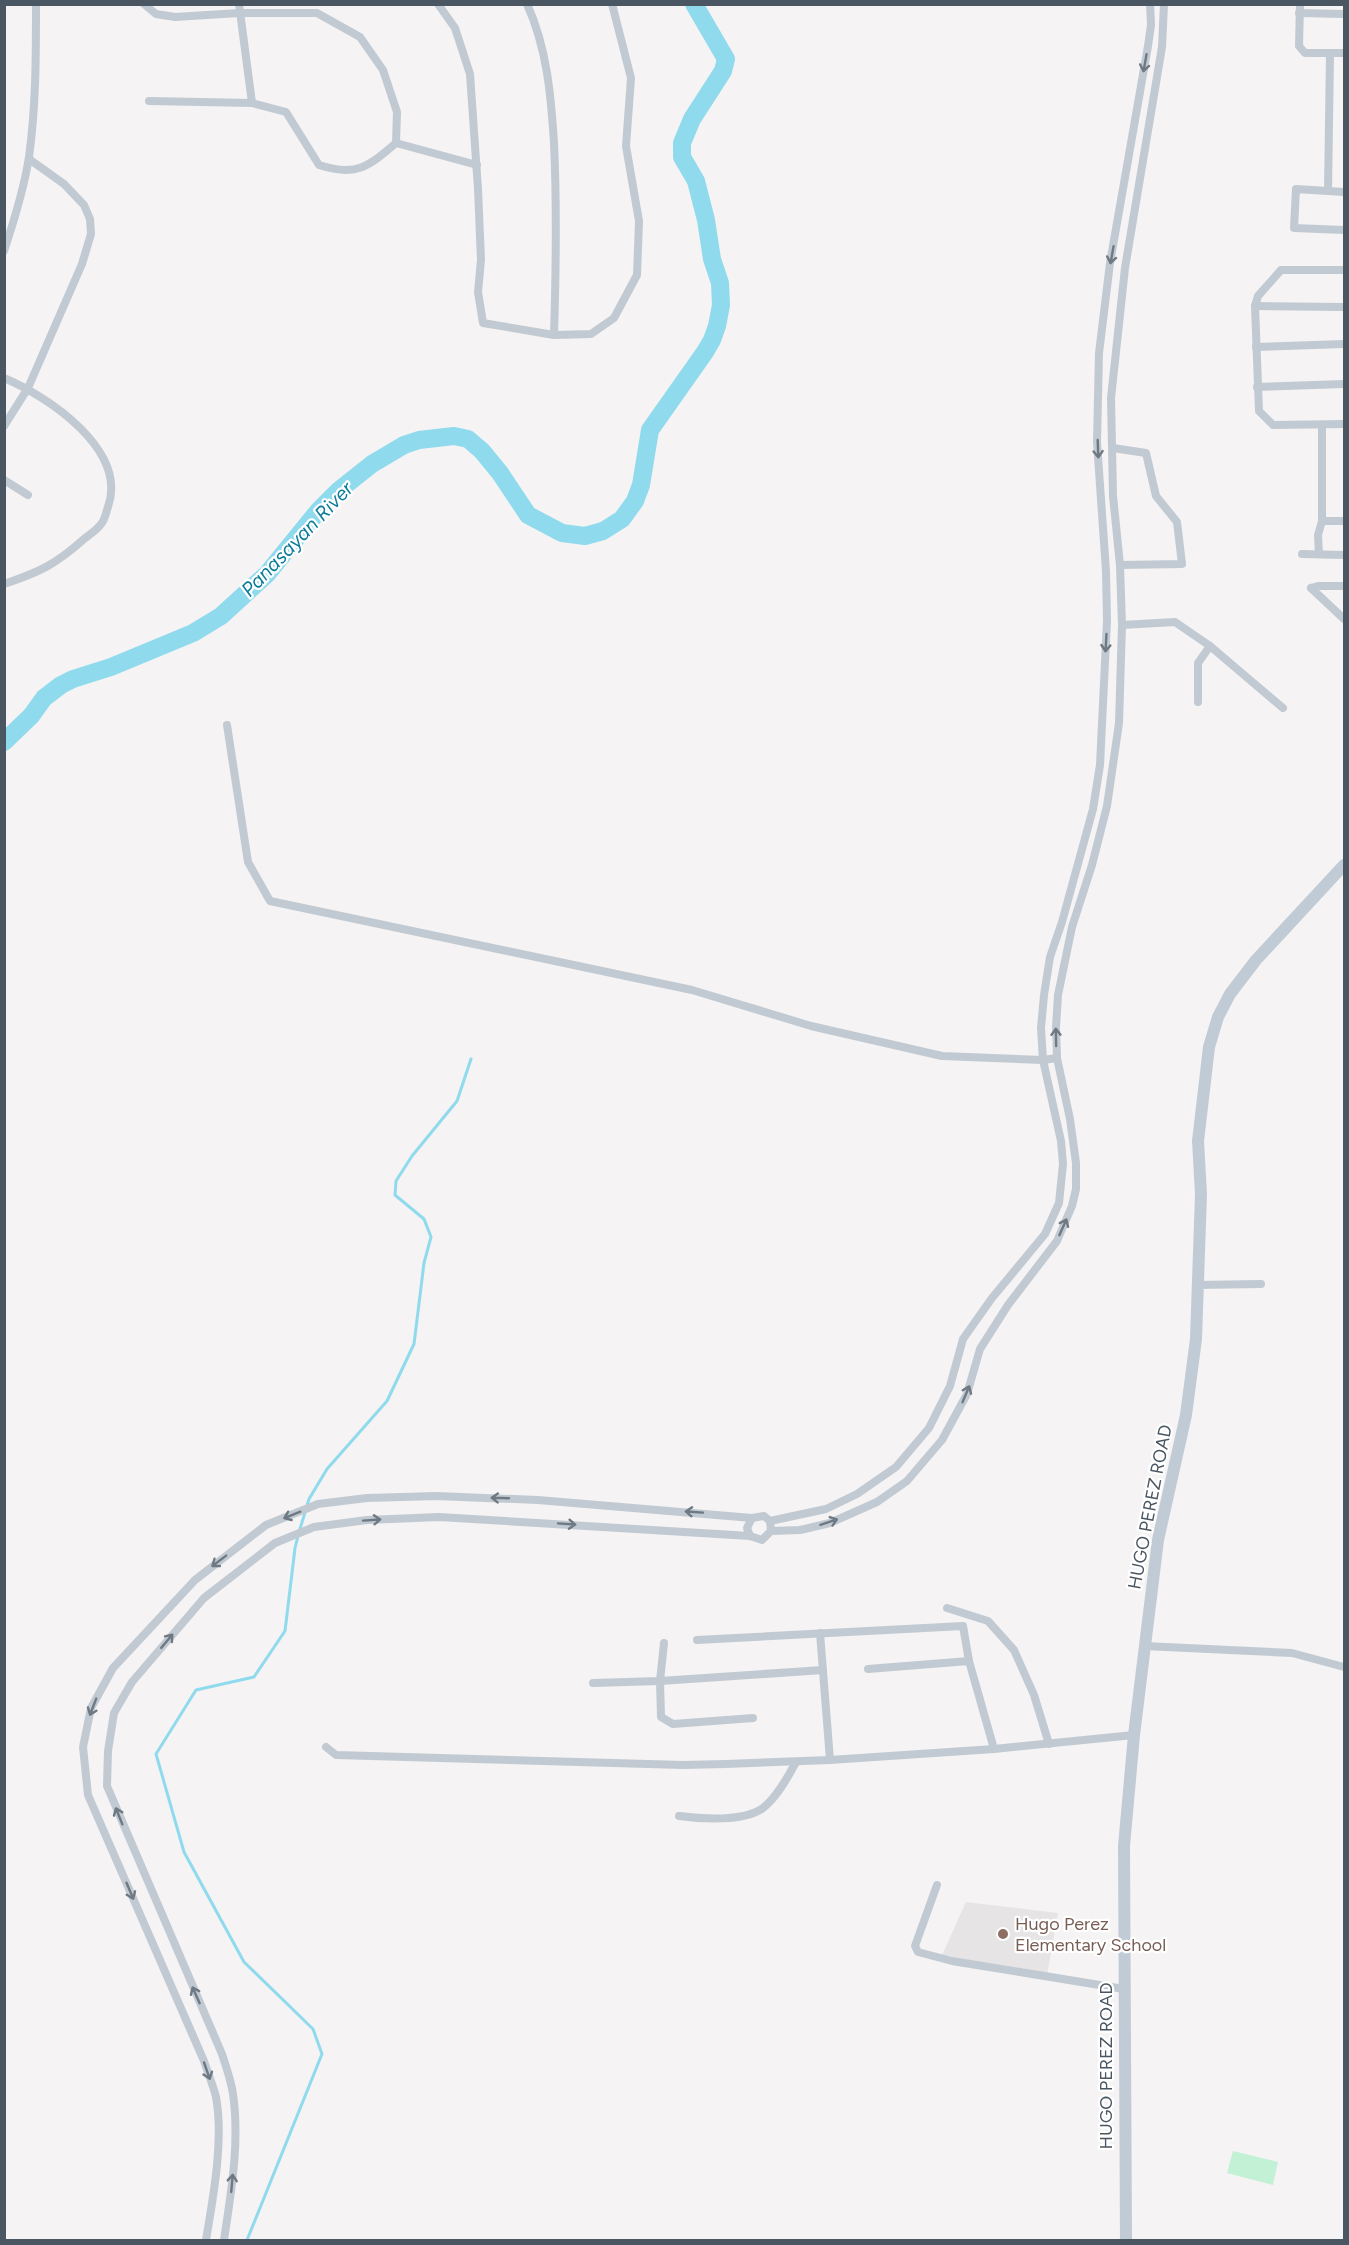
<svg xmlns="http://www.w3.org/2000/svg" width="1349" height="2245" font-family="Figtree,sans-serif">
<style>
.education{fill:#e6e4e5}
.garden{fill:#c3f1d5}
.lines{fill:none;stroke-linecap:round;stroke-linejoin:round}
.stream{stroke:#90daee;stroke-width:3}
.river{stroke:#90daee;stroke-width:18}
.street{stroke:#c1cad2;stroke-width:8}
.secondary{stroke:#c1cbd6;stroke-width:12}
.oneway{stroke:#6e7983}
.education-dot{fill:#8d6e63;stroke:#fff;stroke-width:2}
.labels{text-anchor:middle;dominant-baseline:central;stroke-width:4.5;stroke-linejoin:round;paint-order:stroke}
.street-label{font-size:18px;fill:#4a5661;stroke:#fff}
.education-label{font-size:18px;fill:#785e54;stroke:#fff;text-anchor:start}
.water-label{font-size:20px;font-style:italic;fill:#0c7c9b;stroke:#fff}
</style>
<rect width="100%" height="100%" fill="#f5f3f3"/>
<!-- education -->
<path class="education" d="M 966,1902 L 1058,1913 L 1047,1975 L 942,1955 Z"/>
<!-- garden -->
<path class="garden" d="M 1233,2151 L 1278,2162 L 1273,2185 L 1227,2173 Z"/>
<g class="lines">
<!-- stream -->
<g class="stream">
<path d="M 300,1529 L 309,1499 L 327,1469 L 387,1401 L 414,1344 L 424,1263 L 431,1237 L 424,1219 L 395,1195 L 396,1181 L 412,1156 L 457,1101 L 471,1059"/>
<path d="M 247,2240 L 322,2054 L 313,2029 L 244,1962 L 184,1852 L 156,1754 L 196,1690 L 254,1677 L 285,1631 L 295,1548 L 298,1536"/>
</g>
<!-- river -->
<path class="river" d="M 4,742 L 31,716 L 44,698 L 61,685 L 73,679 L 111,667 L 193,633 L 221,616 L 267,574 L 319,510 L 338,491 L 372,464 L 404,445 L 419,440 L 454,436 L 468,439 L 482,451 L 500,473 L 528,515 L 562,533 L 585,536 L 603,531 L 622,519 L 635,501 L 641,485 L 650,430 L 705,352 L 712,340 L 717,326 L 721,305 L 720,283 L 712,259 L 706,220 L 696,181 L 682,157 L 682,143 L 692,119 L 723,71 L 726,59 L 694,4"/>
<!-- street -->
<g class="street">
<path d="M 144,4 L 156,14 L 175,17 L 239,13 L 317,13 L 360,37 L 383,70 L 397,112 L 396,143"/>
<path d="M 239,4 L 252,103"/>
<path d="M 438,4 L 455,28 L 470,74 L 478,189 L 481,260 L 478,292 L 483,323 L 554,335 L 591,334 L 614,318 L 637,275 L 639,221 L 626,146 L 631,78 L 612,4"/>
<path d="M 527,4 C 547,48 551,96 554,143 C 557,207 556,271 554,335"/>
<path d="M 1300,4 L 1299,46 L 1305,53 L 1344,53"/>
<path d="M 1299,13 L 1344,14"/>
<path d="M 149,101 L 252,103 L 286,112 L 319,165 C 356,177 368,167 396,143"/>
<path d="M 396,143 L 477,165"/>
<path d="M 1328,191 L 1330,53"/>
<path d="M 1344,192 L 1296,189 L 1294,228 L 1344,230"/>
<path d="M 4,251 C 14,221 24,189 29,157 C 36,106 36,56 36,4"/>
<path d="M 1344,270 L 1281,270 L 1258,296 L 1255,306 L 1259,411 L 1273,425 L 1344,424"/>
<path d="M 1255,306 L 1344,307"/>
<path d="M 1256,347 L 1344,344"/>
<path d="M 4,378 C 49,397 128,450 108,507 C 106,512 105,520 101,524 C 97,530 89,535 84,539 C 56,564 40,572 4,584"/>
<path d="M 1257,387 L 1344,384"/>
<path d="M 4,426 L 28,388 L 82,264 L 91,234 L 90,219 L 84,205 L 64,184 L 29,159"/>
<path d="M 1113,448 L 1146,453 L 1156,496 L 1177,522 L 1182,564 L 1120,565"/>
<path d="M 4,480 L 28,495"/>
<path d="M 1322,521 L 1344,521"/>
<path d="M 1302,554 L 1344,555"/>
<path d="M 1319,554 L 1318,535 L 1322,521 L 1322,425"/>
<path d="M 1311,588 L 1344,619"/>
<path d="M 1311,588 L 1318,586 L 1344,586"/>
<path d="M 1122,625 L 1175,622 L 1210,646 L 1283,708"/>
<path d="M 1198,702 L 1198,663 L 1210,646"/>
<path d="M 227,725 L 248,862 L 270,901 L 692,990 L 811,1026 L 942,1056 L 1043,1060 L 1057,1058"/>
<path d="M 1197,1285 L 1261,1284"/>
<path d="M 770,1521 L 826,1509 L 857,1494 L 896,1467 L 929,1428 L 950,1386 L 963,1339 L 992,1298 L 1045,1234 L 1059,1203 L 1063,1164 L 1061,1141 L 1043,1060 L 1041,1028 L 1044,995 L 1050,957 L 1062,922 L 1093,809 L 1100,765 L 1107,621 L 1106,571 L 1097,442 L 1099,353 L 1110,263 L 1148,46 L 1151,25 L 1150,4"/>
<path d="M 771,1531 L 800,1530 L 830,1523 L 877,1502 L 907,1481 L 942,1440 L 967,1394 L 980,1349 L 1008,1305 L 1057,1241 L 1072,1206 L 1076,1189 L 1076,1163 L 1070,1119 L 1057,1058 L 1056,1027 L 1058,995 L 1072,927 L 1092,865 L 1107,806 L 1119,723 L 1122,625 L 1120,565 L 1113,496 L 1111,398 L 1125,268 L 1162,47 L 1164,4"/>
<path d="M 947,1608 L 988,1621 L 1014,1650 L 1034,1695 L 1049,1744"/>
<path d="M 820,1633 L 830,1760"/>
<path d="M 697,1640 L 963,1626 L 969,1661 L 994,1749"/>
<path d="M 664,1643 L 660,1681 L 661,1717 L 673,1724 L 753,1718"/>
<path d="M 1144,1646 L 1292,1653 L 1344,1667"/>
<path d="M 868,1669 L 969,1661"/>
<path d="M 593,1683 L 660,1681 L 823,1670"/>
<path d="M 326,1747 L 336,1755 L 683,1765 L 726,1764 L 830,1760 L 994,1749 L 1134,1735"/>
<path d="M 679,1816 C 701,1819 744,1822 763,1808 C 777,1797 788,1777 796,1762"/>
<path d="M 937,1885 L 915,1946 L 918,1952 L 952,1961 L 1124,1989"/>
<path d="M 206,2240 C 213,2198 224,2140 216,2097 C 213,2085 208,2073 204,2061 L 88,1795 L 83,1747 L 91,1708 L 113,1668 L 195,1580 L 266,1525 L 318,1504 L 367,1498 L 436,1496 L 538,1500 L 752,1518"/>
<path d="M 224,2240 C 231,2193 240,2142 233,2094 C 231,2080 226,2067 222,2054 L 107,1786 L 108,1751 L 114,1713 L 132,1682 L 204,1598 L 275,1543 L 314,1527 L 367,1520 L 439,1517 L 750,1536 L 762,1540 L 771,1531 L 770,1521 L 764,1516 L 752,1518 L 747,1528 L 750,1536"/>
</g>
<!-- secondary -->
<path class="secondary" d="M 1126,2240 L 1124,1846 L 1134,1735 L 1158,1540 L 1186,1415 L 1196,1339 L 1201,1194 L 1198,1141 L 1209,1047 L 1218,1017 L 1230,994 L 1256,960 L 1344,865"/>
</g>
<!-- one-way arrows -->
<defs><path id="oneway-shaft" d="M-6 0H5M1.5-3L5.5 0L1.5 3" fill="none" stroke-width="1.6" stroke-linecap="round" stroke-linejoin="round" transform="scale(1.5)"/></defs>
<g class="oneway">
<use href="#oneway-shaft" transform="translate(1145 63) rotate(100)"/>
<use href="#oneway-shaft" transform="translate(1112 255) rotate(100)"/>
<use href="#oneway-shaft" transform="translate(1098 449) rotate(88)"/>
<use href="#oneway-shaft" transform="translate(1106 643) rotate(93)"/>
<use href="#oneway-shaft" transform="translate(1056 1037) rotate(-91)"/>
<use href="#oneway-shaft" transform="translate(1063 1227) rotate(-66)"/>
<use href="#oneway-shaft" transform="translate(966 1394) rotate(-67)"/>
<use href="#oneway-shaft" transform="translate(500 1498) rotate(-178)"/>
<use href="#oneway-shaft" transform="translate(694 1512) rotate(-176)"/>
<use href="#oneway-shaft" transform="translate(292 1515) rotate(158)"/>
<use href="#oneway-shaft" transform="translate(372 1520) rotate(-4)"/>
<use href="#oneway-shaft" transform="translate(829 1522) rotate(-18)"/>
<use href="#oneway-shaft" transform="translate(567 1524) rotate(4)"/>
<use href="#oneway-shaft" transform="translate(219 1561) rotate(143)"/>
<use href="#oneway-shaft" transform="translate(167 1641) rotate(-50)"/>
<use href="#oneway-shaft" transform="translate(93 1707) rotate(111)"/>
<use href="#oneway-shaft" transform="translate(119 1816) rotate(-112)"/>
<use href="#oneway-shaft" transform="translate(130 1891) rotate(67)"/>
<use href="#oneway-shaft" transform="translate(196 1995) rotate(-114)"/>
<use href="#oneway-shaft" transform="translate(207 2071) rotate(71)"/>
<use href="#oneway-shaft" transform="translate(232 2183) rotate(-85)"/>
</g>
<!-- markers -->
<circle class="education-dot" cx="1003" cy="1934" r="6"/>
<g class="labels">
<!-- street labels -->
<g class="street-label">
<text transform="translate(1150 1507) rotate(-79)">HUGO PEREZ ROAD</text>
<text transform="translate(1106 2066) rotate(-90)">HUGO PEREZ ROAD</text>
</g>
<!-- education labels -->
<g class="education-label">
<text x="1015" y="1924">Hugo Perez<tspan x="1015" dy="21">Elementary School</tspan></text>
</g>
<!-- water labels -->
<g class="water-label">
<text transform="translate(297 539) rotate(-46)">Panasayan River</text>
</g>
</g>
<!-- border -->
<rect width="1349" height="2245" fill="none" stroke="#4a5661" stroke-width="12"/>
</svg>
